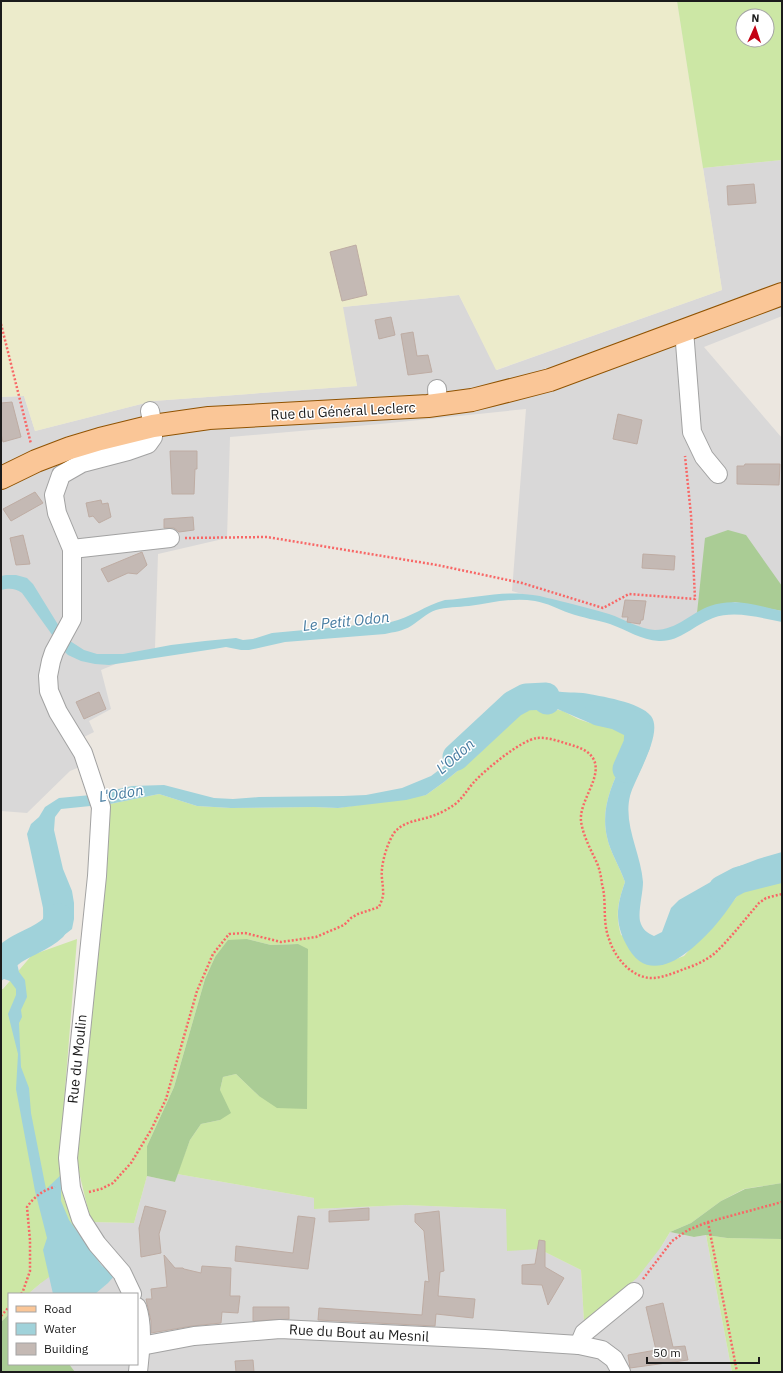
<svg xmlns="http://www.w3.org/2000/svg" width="783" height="1373" font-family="'IBM Plex Sans',sans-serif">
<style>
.residential{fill:#d9d8d8}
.farmland{fill:#ecebcb}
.grass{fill:#cce7a5;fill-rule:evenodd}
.forest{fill:#aacc95}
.water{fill:#a0d2da}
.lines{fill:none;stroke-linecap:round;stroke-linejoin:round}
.river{stroke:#a0d2da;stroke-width:27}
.building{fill:#c4b9b4;stroke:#beaca3}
.minor-casing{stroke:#a2a2a2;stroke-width:20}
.major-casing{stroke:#905302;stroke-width:24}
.path{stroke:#f86766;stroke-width:2.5;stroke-dasharray:2 2;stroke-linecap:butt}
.minor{stroke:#fff;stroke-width:18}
.major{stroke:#fac697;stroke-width:22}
.labels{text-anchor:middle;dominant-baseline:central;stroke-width:3;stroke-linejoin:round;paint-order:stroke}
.street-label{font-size:14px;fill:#1b1b1b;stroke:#fff}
.water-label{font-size:15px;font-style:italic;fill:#467ba0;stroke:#fff}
</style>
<rect width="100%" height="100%" fill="#ece7e0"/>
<!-- residential -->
<g class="residential">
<path d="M 782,160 L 782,316 L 704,347 L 782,438 L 782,611 L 730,607 L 671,638 L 512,591 L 526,409 L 380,424 L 230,437 L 227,538 L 158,554 L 155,648 L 101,670 L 111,709 L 89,721 L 94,732 L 84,737 L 94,761 L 70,771 L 27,813 L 1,811 L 1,397 L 24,396 L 35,431 L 153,401 L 357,386 L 342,307 L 459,295 L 497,370 L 722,290 L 703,168 Z"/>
<path d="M 177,1174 L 314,1198 L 314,1209 L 405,1205 L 507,1209 L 539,1249 L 581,1270 L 584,1322 L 661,1247 L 670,1232 L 694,1237 L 706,1235 L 732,1372 L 75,1372 L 69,1364 L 137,1364 L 137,1294 L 28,1294 L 41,1283 L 58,1234 L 91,1222 L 134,1223 L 147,1176 L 175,1182 Z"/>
</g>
<!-- farmland -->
<path class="farmland" d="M 1,1 L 677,1 L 722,290 L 496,370 L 459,295 L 343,307 L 357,386 L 153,401 L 35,431 L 24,396 L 1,397 Z"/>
<!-- grass -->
<g class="grass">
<path d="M 677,1 L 782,1 L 782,160 L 703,168 ZM 743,16 L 767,16 L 767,40 L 743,40 Z"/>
<path d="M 540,706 L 563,711 L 578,719 L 590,723 L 629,724 L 635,725 L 639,731 C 623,764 598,798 607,837 C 610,852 620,867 625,882 C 618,902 615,915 621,935 L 676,959 L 684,956 L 735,899 L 746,883 L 759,874 L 782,870 L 782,1183 L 744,1189 L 721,1201 L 691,1223 L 670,1232 L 661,1247 L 637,1278 L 584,1322 L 581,1270 L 539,1249 L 507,1251 L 506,1209 L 405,1205 L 314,1209 L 314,1198 L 177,1174 L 190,1140 L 201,1124 L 220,1120 L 220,1090 L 223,1077 L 236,1074 L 259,1096 L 298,944 L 271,945 L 247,939 L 215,957 L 205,979 L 174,1087 L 147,1146 L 147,1176 L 134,1223 L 91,1222 L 77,1164 L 88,1008 L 110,804 L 159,794 L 197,806 L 231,808 L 314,807 L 338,808 L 426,795 L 444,782 L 482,751 L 517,716 L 527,708 Z"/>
<path d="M 77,939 L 62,1128 L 64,1199 L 76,1228 L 58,1234 L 64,1266 L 41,1283 L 28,1294 L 9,1294 L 9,1314 L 1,1322 L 1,989 L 3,989 L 32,955 Z"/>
<path d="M 706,1235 L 727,1238 L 782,1239 L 782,1372 L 732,1372 Z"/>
</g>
<!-- forest -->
<g class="forest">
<path d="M 728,530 L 746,535 L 782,586 L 782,611 L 735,602 L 697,613 L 705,538 Z"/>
<path d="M 247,939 L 271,945 L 298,944 L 308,949 L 307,1109 L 277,1108 L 259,1096 L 236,1074 L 223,1077 L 220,1090 L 231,1113 L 220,1120 L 201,1124 L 190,1140 L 175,1182 L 147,1176 L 147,1146 L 174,1087 L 205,979 L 215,957 L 228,940 Z"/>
<path d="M 782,1183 L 782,1239 L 727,1238 L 706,1235 L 694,1237 L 670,1232 L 691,1223 L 721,1201 L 745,1189 Z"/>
<path d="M 9,1314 L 9,1364 L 69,1364 L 75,1372 L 1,1372 L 1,1322 Z"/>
</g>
<!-- water -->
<g class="water">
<path d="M 6,575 L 16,575 L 27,578 L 33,584 L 57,623 L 70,641 L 84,650 L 97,654 L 123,654 L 171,645 L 205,641 L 236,638 L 243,640 L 253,639 L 272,633 L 391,622 C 410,618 426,605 445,600 C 474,598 505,590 533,595 C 542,596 551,599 560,601 C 576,605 593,609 609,614 C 624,619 639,629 655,630 C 677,630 692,612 710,606 C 734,597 759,606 782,611 L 782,622 C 760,618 735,610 713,618 C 694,625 680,642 659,641 C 641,640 627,630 610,624 C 597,620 583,618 569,613 C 558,609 547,603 535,601 C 513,597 491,603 469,606 C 459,607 446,607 436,610 C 427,613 419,621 411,626 C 403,631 394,632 385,634 L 285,642 L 249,650 L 241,650 L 226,647 L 214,649 L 109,665 L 95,664 L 81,661 L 68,655 L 63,650 L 22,593 C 15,588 9,588 1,590 L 1,576 Z"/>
<path d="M 550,690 C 561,693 571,692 583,693 C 600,696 640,702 651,716 C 664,733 635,777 630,796 C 623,825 641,853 643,882 C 643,893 638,911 640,921 C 642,929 647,933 654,936 L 662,932 L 671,908 L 679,900 L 737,867 L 758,859 L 782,852 L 782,870 C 769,872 755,873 745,883 C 741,888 739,894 735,899 C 728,909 721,919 713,928 C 690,953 649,990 626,944 C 614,921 617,905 625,882 C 620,867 610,852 607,837 C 598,798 623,764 639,731 L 635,725 L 629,724 L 590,723 L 555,708 L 540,706 L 527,708 L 517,716 L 482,751 L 444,782 L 426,795 L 406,800 L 338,808 L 314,807 L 231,808 L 197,806 L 159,794 L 110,804 L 61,809 L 55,817 L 54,830 L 63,869 L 72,891 L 74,903 L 74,919 L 72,929 L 63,936 L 23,955 L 17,963 L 19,972 L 25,980 L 27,997 L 21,1010 L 22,1017 L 19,1023 L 21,1067 L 29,1088 L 31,1113 L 46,1189 L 61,1175 L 61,1201 L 69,1220 L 102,1266 L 116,1274 L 108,1283 L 95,1294 L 53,1294 L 43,1250 L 47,1238 L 35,1191 L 16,1089 L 18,1054 L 8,1014 L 16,995 L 16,989 L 10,981 L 4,979 L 1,981 L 1,969 C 12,959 37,941 41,927 C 44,921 43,915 43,908 L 27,834 L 31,824 L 39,817 L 45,807 L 59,798 L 91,795 L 132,786 L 164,785 L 214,798 L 233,799 L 259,797 L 343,796 L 366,795 L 402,788 L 431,776 L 443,767 L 504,713 L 520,697 Z"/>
</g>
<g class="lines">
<!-- river -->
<g class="river">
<path d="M 598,712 L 616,716 L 634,725 L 638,731 L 637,744 L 626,769"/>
<path d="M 456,757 L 513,704 L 526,697 L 546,696 L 547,701"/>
<path d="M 722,889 L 739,880 L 782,869"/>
<path d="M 1,963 C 14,945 37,943 53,928 C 55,925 57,921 59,917"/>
</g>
</g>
<!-- building -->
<g class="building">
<path d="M 754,184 L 756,203 L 728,205 L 727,186 Z"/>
<path d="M 356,245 L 367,295 L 342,301 L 330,252 Z"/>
<path d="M 391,317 L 395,335 L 379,339 L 375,320 Z"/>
<path d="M 413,332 L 417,356 L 428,355 L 432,372 L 408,375 L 401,334 Z"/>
<path d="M 12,402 L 21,437 L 3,442 L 1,434 L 1,403 Z"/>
<path d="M 618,414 L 642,420 L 637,444 L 613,439 Z"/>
<path d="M 170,451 L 197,451 L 197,469 L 195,469 L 194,494 L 172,494 Z"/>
<path d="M 745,464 L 780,464 L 779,485 L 737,484 L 737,466 L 744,466 Z"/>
<path d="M 35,492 L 43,503 L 11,521 L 3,509 Z"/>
<path d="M 101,500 L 102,504 L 108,503 L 111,517 L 99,523 L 93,516 L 89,517 L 86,503 Z"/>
<path d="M 193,517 L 194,530 L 179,532 L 174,528 L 164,528 L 164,519 Z"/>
<path d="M 23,535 L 30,564 L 16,565 L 10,538 Z"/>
<path d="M 142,552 L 147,565 L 137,574 L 128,573 L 108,582 L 101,569 Z"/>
<path d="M 643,554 L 675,556 L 674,570 L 642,568 Z"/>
<path d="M 625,600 L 646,601 L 643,620 L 641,620 L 640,624 L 627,622 L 628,617 L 622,617 Z"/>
<path d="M 99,692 L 106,709 L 84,719 L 76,702 Z"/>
<path d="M 145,1206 L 166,1211 L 159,1234 L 161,1253 L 141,1257 L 139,1228 Z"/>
<path d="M 369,1208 L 369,1220 L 329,1222 L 329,1211 Z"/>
<path d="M 439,1211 L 444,1271 L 440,1272 L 438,1296 L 475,1299 L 473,1318 L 436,1314 L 435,1326 L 318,1320 L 319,1308 L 422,1315 L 425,1281 L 429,1282 L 424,1231 L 415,1222 L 415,1214 Z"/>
<path d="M 298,1216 L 315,1218 L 308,1269 L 235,1261 L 236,1246 L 293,1253 Z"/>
<path d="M 539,1240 L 545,1241 L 545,1267 L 564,1278 L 548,1305 L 542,1285 L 522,1284 L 522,1265 L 535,1264 Z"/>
<path d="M 164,1255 L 175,1268 L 183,1268 L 184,1269 L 201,1273 L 202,1266 L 231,1268 L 230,1296 L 240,1296 L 238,1313 L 222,1312 L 221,1323 L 192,1326 L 151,1333 L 151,1321 L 146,1299 L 152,1299 L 151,1289 L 167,1287 Z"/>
<path d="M 663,1303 L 673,1347 L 685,1346 L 688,1360 L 630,1368 L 628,1355 L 656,1350 L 646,1307 Z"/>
<path d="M 253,1307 L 289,1307 L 289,1319 L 253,1321 Z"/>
<path d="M 253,1360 L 254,1372 L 236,1372 L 235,1361 Z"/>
</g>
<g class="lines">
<!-- minor casing -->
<g class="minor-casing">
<g id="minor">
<path d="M 684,330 L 692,432 L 704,457 L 718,474"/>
<path d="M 437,389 L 438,404"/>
<path d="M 72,549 L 170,538"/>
<path d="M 132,1294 L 122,1273 L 97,1244 L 81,1219 L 71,1188 L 68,1158 L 97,876 L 101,807 L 83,753 L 58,712 L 49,691 L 48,676 L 51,661 L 54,652 L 72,619 L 72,549 L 57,513 L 54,495 L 61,475 L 82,463 L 128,451 L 148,444 L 153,437 L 153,426 L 150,411"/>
<path d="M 137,1307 C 144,1328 140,1351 138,1372"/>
<path d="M 579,1345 L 584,1333 L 634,1292"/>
<path d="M 141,1346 L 194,1336 L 280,1329 L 485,1339 L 579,1345 L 602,1350 L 614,1359 L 621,1372"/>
</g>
</g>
<!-- major casing -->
<g class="major-casing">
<path id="major" d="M 1,478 L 36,461 L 70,448 L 100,439 L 153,426 L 209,418 L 428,406 L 472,400 L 550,380 L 782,294"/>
</g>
<!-- path -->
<g class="path">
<path d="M 1,324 L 31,444"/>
<path d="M 185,538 L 267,537 L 437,565 L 522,583 L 603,608 L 629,594 L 695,599 L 691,515 L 685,456"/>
<path d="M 89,1192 L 101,1189 L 113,1183 L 131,1163 L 151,1130 L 166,1099 L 197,991 L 213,954 L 229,934 L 245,933 L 281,942 L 316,937 L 344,925 L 351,918 L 358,914 L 379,907 C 381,902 384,896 383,890 C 383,883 381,877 382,869 C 383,858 388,842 394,833 C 404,820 421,821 435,815 C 441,813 448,809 454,805 C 463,798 467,790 474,782 C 485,770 521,740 537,738 C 548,737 558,741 568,744 C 578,747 589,750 594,760 C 602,778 579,801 581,821 C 583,836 591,850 597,863 C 600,870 601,877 602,884 C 607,902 602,921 609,939 C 615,958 632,979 654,978 C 664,977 674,973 684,969 C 694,966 707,960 715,953 C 731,938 745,919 759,903 L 766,898 L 782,894"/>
<path d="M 708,1222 L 737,1372"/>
<path d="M 643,1279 L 672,1241 L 688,1230 L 708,1222 L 782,1202"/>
<path d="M 21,1294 L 23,1291 L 30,1271 L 30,1240 L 27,1207 C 34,1197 43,1190 55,1187"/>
<path d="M 1,1316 L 9,1307"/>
</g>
<!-- minor -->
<use href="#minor" class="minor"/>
<!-- major -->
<use href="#major" class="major"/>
</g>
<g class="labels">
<!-- street labels -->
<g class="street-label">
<text transform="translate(343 411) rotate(-3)">Rue du Général Leclerc</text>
<text transform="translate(77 1059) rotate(-84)">Rue du Moulin</text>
<text transform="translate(359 1333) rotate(3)">Rue du Bout au Mesnil</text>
</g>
<!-- water labels -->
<g class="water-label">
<text transform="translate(346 621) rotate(-6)">Le Petit Odon</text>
<text transform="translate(455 756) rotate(-41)">L'Odon</text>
<text transform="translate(121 793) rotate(-9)">L'Odon</text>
</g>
</g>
<!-- border -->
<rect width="783" height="1373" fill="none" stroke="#1b1b1b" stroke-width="4"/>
<!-- legend -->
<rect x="8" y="1293" width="130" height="72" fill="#ffffff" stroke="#a4a4a4"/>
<rect x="16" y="1306" width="20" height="6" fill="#fac697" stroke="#a4a4a4"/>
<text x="44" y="1313" font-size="12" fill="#1b1b1b">Road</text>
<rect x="16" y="1323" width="20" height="12" fill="#a0d2da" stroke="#a4a4a4"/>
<text x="44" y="1333" font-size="12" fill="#1b1b1b">Water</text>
<rect x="16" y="1343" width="20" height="12" fill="#c4b9b4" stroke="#a4a4a4"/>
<text x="44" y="1353" font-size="12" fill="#1b1b1b">Building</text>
<!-- north arrow -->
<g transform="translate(755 28) rotate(3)"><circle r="19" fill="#ffffff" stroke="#a4a4a4"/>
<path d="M0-3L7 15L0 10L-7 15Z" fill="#c30214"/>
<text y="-6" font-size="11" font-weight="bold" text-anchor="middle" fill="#1b1b1b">N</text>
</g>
<!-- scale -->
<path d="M647 1357v6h112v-6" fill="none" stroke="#1b1b1b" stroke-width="2"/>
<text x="653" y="1357" font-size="12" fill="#1b1b1b" stroke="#ffffff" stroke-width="3" paint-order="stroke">50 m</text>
</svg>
